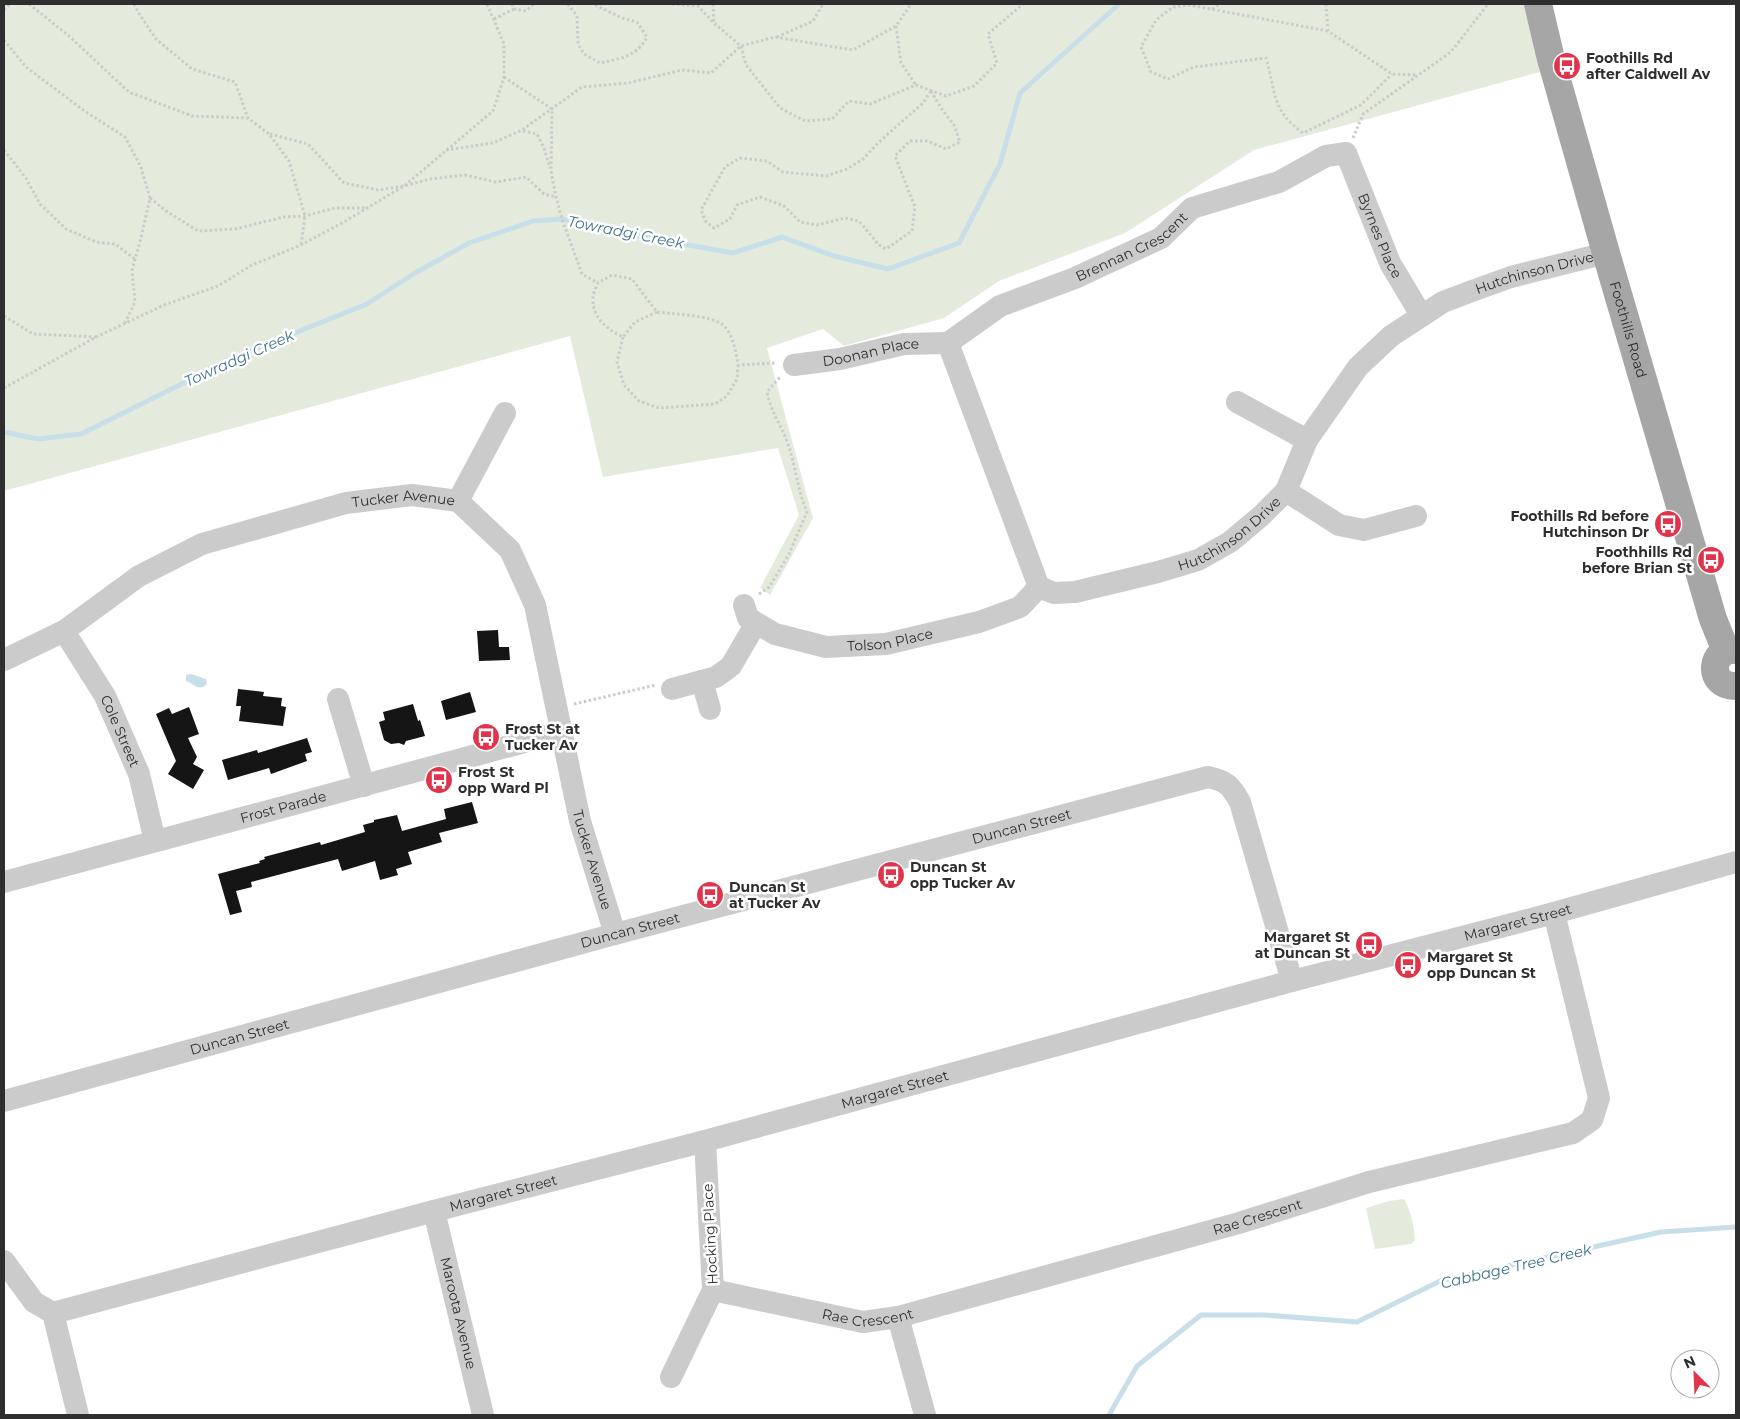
<svg xmlns="http://www.w3.org/2000/svg" width="1740" height="1419" font-family="Montserrat,sans-serif">
<style>
.green{fill:#e5ebdc}
.water{fill:#c8dfea}
.lines{fill:none;stroke-linecap:round;stroke-linejoin:round}
.stream{stroke:#c8dfea;stroke-width:5}
.building{fill:#151515}
.path{stroke:#cbcbcb;stroke-width:3;stroke-dasharray:2.5 2.5;stroke-linecap:butt}
.minor{stroke:#cbcbcb;stroke-width:22}
.major{stroke:#a6a6a6;stroke-width:28}
.labels{text-anchor:middle;dominant-baseline:central;stroke-width:5;stroke-linejoin:round;paint-order:stroke}
.poi-label{font-size:14px;font-weight:bold;fill:#2e2e2e;stroke:#fff;text-anchor:start}
.street-label{font-size:14px;fill:#2e2e2e;stroke:#fff}
.water-label{font-size:15px;font-style:italic;fill:#3e748d;stroke:#fff}
</style>
<rect width="100%" height="100%" fill="#fff"/>
<!-- green -->
<g class="green">
<path d="M 4,4 L 1525,4 L 1540,72 L 1254,150 L 1125,233 L 999,281 L 944,318 L 844,346 L 823,329 L 767,348 L 813,518 L 770,595 L 760,588 L 799,515 L 778,448 L 603,477 L 570,336 L 4,491 Z"/>
<path d="M 1404,1199 C 1411,1210 1414,1227 1415,1240 L 1411,1244 L 1375,1249 L 1366,1208 L 1389,1201 Z"/>
</g>
<!-- water -->
<path class="water" d="M 191,674 L 206,679 L 207,684 C 198,692 195,684 186,681 L 186,675 Z"/>
<g class="lines">
<!-- stream -->
<g class="stream">
<path d="M 4,432 L 38,439 L 81,434 L 242,354 L 367,304 L 415,273 L 469,243 L 533,221 L 562,219 L 633,235 L 733,253 L 782,237 L 834,256 L 888,269 L 959,243 L 1000,164 L 1020,93 L 1119,4"/>
<path d="M 1109,1415 L 1137,1366 L 1201,1315 L 1265,1315 L 1357,1322 L 1440,1281 L 1661,1232 L 1736,1227"/>
</g>
</g>
<!-- building -->
<g class="building">
<path d="M 498,630 L 499,647 L 509,647 L 510,660 L 479,661 L 477,631 Z"/>
<path d="M 238,689 L 264,692 L 263,696 L 282,698 L 281,706 L 286,707 L 283,726 L 239,721 L 241,706 L 236,706 Z"/>
<path d="M 470,692 L 476,712 L 446,720 L 441,701 Z"/>
<path d="M 413,704 L 418,721 L 420,720 L 425,736 L 406,741 L 404,745 L 399,743 L 391,744 L 384,740 L 379,722 L 385,720 L 383,712 Z"/>
<path d="M 189,707 L 199,734 L 188,738 L 197,757 L 193,764 L 204,770 L 193,789 L 168,774 L 176,761 L 156,714 L 169,708 L 172,714 Z"/>
<path d="M 307,738 L 312,752 L 305,754 L 307,761 L 271,774 L 269,768 L 228,780 L 222,760 L 257,750 L 258,753 Z"/>
<path d="M 472,802 L 478,823 L 439,833 L 442,842 L 408,852 L 412,864 L 396,869 L 398,875 L 380,880 L 375,861 L 342,871 L 338,859 L 251,882 L 252,887 L 236,891 L 242,912 L 230,915 L 218,874 L 260,863 L 259,861 L 265,859 L 264,857 L 320,842 L 321,845 L 365,832 L 363,825 L 374,822 L 374,820 L 397,815 L 402,831 L 446,819 L 444,809 Z"/>
</g>
<g class="lines">
<!-- path -->
<g class="path">
<path d="M 29,4 L 69,36 L 129,92 L 192,116 L 248,118"/>
<path d="M 134,4 L 138,12 L 156,39 L 192,69 L 235,82 L 248,118 L 269,134 L 289,161 L 305,216 L 301,245"/>
<path d="M 512,4 L 514,9 L 526,11 L 534,4"/>
<path d="M 568,4 L 577,16 L 578,44 L 584,54 L 600,63 C 619,59 638,56 647,37 L 637,22 L 622,18 L 593,4"/>
<path d="M 672,4 L 698,6 L 714,23 L 741,46 L 746,65 L 780,108 L 805,121 L 832,119 L 849,101 L 870,104 L 916,85 L 946,96 L 974,86 L 997,63 L 988,34 L 1023,4"/>
<path d="M 713,4 L 714,23"/>
<path d="M 1326,4 L 1328,31 L 1392,74 L 1418,75"/>
<path d="M 1212,9 L 1220,4"/>
<path d="M 4,10 L 10,4"/>
<path d="M 494,19 L 514,9"/>
<path d="M 896,26 L 901,63 L 916,85"/>
<path d="M 1328,31 L 1189,5 L 1173,7 L 1156,20 L 1141,47 L 1151,72 L 1168,79 L 1194,67 L 1266,58 C 1276,92 1271,110 1303,133 L 1361,105 L 1392,74"/>
<path d="M 777,37 L 813,21 L 823,4"/>
<path d="M 4,40 L 26,67 L 86,112 L 125,137 L 141,167 L 150,198 L 140,242 L 132,270 L 135,302 L 125,323"/>
<path d="M 504,77 L 552,109 L 551,171 L 556,197 L 562,219 L 582,274 L 598,283"/>
<path d="M 931,91 L 941,108 L 954,125 L 960,142 L 946,149 L 928,141 L 910,141 L 895,156 L 915,207 L 912,231 L 886,249 L 879,245 L 859,221 L 845,218 L 817,225 L 800,222 L 784,206 L 760,197 L 737,205 L 730,219 L 714,228 L 706,222 L 701,210 L 725,167 L 740,158 L 767,161 L 783,172 L 826,176 L 847,169 L 863,159 L 879,142 L 923,103 Z"/>
<path d="M 523,131 L 537,134 L 544,148 L 550,168"/>
<path d="M 270,134 L 308,144 L 344,183 L 378,190 L 404,186 L 430,179 L 465,175 L 496,182 L 526,177 L 544,194 L 556,197"/>
<path d="M 1353,138 L 1363,114 L 1451,52 L 1488,4"/>
<path d="M 4,150 L 26,178 L 40,204 L 66,229 L 96,242 L 115,244 L 135,259"/>
<path d="M 446,150 L 493,143 L 522,130 L 582,87 L 628,83 L 682,70 L 711,73 L 741,46 L 775,37 L 853,50 L 896,26 L 911,4"/>
<path d="M 150,198 L 166,211 L 198,231 L 236,229 L 283,217 L 305,216 L 335,208 L 366,208"/>
<path d="M 657,312 L 635,322 L 623,337 C 607,329 592,318 593,298 C 593,293 596,287 598,283 L 612,275 L 632,279 L 657,312 C 672,314 711,315 723,325 C 733,334 736,352 738,365 L 776,363"/>
<path d="M 4,316 L 33,334 L 96,337"/>
<path d="M 623,337 L 617,362 L 624,385 L 639,401 L 659,408 L 715,404 L 727,396 L 737,379 L 738,365"/>
<path d="M 4,388 L 96,337 L 164,305 L 218,286 L 252,265 L 301,245 L 342,223 L 404,186 L 493,111 L 504,77 L 504,44 L 487,4"/>
<path d="M 759,594 L 769,587 L 788,556 L 807,512 C 798,492 796,469 789,447 C 783,428 771,413 767,392 L 780,377"/>
<path d="M 574,704 L 656,685"/>
</g>
<!-- minor -->
<g class="minor">
<path id="s1" d="M 948,343 L 1039,587 L 1054,593 L 1075,592 L 1158,572 L 1198,560 L 1230,542 L 1261,516 L 1286,491 L 1307,440 L 1358,367 L 1391,336 L 1443,302 L 1472,291 L 1511,277 L 1606,253"/>
<path id="s2" d="M 948,343 L 1000,306 L 1075,278 L 1161,238 L 1192,208 L 1279,182 L 1326,156 L 1346,153 L 1390,263 L 1421,315"/>
<path id="s3" d="M 794,365 L 840,359 L 904,344 L 948,343"/>
<path d="M 1237,402 L 1307,440"/>
<path d="M 1286,491 L 1339,525 L 1364,530 L 1416,516"/>
<path d="M 458,501 L 505,413"/>
<path id="s4" d="M 744,605 L 748,618 L 775,634 L 826,647 L 886,644 L 979,622 L 1020,607 L 1039,587"/>
<path id="s5" d="M 64,631 L 105,696 L 139,774 L 155,841"/>
<path id="s6" d="M 4,660 L 64,631 L 139,576 L 202,544 L 346,503 L 412,495 L 458,501 L 510,550 L 535,605 L 580,821 L 615,934"/>
<path d="M 702,681 L 710,709"/>
<path d="M 672,689 L 716,677 L 731,666 L 756,623"/>
<path d="M 338,699 L 364,786"/>
<path id="s7" d="M 4,882 L 562,732"/>
<path id="s8" d="M 4,1101 L 615,934 L 1208,777 C 1227,781 1231,786 1240,802 L 1292,981"/>
<path id="s9" d="M 434,1211 L 483,1415"/>
<path d="M 4,1261 L 34,1302 L 53,1313 L 78,1415"/>
<path id="s10" d="M 713,1290 L 863,1322 L 898,1317 L 1239,1223 L 1369,1182 L 1573,1133 L 1592,1120 L 1599,1098 L 1554,913"/>
<path id="s11" d="M 53,1313 L 434,1211 L 705,1141 L 1292,981 L 1554,913 L 1736,862"/>
<path d="M 898,1317 L 925,1415"/>
<path d="M 671,1377 L 713,1290 L 705,1141"/>
</g>
<!-- major -->
<g class="major">
<path id="s12" d="M 1538,4 L 1551,59 L 1606,253 L 1713,619 L 1726,651"/>
<path d="M 1736,650 C 1710,647 1706,687 1736,686"/>
</g>
</g>
<!-- icons -->
<defs>
<g id="bus-disc" transform="scale(1.4375)"><circle r="9.5" fill="#e0344c" stroke="#fff"/><path d="M-5-6H5V4H4V6H2V4H-2V6H-4V4H-5ZM-3.5-4V0h7V-4ZM-3.5 1.2v1.5H-2V1.2ZM2 1.2v1.5H3.5V1.2Z" fill="#fff"/></g>
</defs>
<g fill-rule="evenodd">
<use href="#bus-disc" x="1567" y="66"/>
<use href="#bus-disc" x="1668" y="524"/>
<use href="#bus-disc" x="1711" y="560"/>
<use href="#bus-disc" x="486" y="737"/>
<use href="#bus-disc" x="439" y="780"/>
<use href="#bus-disc" x="891" y="875"/>
<use href="#bus-disc" x="710" y="895"/>
<use href="#bus-disc" x="1369" y="945"/>
<use href="#bus-disc" x="1408" y="965"/>
</g>
<g class="labels">
<!-- poi labels -->
<g class="poi-label">
<text x="1586" y="58">Foothills Rd<tspan x="1586" dy="16">after Caldwell Av</tspan></text>
<text x="1649" y="516" text-anchor="end">Foothills Rd before<tspan x="1649" dy="16">Hutchinson Dr</tspan></text>
<text x="1692" y="552" text-anchor="end">Foothhills Rd<tspan x="1692" dy="16">before Brian St</tspan></text>
<text x="505" y="729">Frost St at<tspan x="505" dy="16">Tucker Av</tspan></text>
<text x="458" y="772">Frost St<tspan x="458" dy="16">opp Ward Pl</tspan></text>
<text x="910" y="867">Duncan St<tspan x="910" dy="16">opp Tucker Av</tspan></text>
<text x="729" y="887">Duncan St<tspan x="729" dy="16">at Tucker Av</tspan></text>
<text x="1350" y="937" text-anchor="end">Margaret St<tspan x="1350" dy="16">at Duncan St</tspan></text>
<text x="1427" y="957">Margaret St<tspan x="1427" dy="16">opp Duncan St</tspan></text>
</g>
<!-- street labels -->
<g class="street-label">
<text stroke="none"><textPath href="#s2" startOffset="536">Byrnes Place</textPath></text>
<text stroke="none"><textPath href="#s2" startOffset="209">Brennan Crescent</textPath></text>
<text stroke="none"><textPath href="#s1" startOffset="885">Hutchinson Drive</textPath></text>
<text stroke="none"><textPath href="#s12" startOffset="338">Foothills Road</textPath></text>
<text stroke="none"><textPath href="#s3" startOffset="78">Doonan Place</textPath></text>
<text stroke="none"><textPath href="#s6" startOffset="438">Tucker Avenue</textPath></text>
<text stroke="none"><textPath href="#s1" startOffset="465">Hutchinson Drive</textPath></text>
<text stroke="none"><textPath href="#s4" startOffset="162">Tolson Place</textPath></text>
<text stroke="none"><textPath href="#s5" startOffset="115">Cole Street</textPath></text>
<text stroke="none"><textPath href="#s7" startOffset="289">Frost Parade</textPath></text>
<text stroke="none"><textPath href="#s8" startOffset="1054">Duncan Street</textPath></text>
<text stroke="none"><textPath href="#s6" startOffset="886">Tucker Avenue</textPath></text>
<text stroke="none"><textPath href="#s11" startOffset="1516">Margaret Street</textPath></text>
<text stroke="none"><textPath href="#s8" startOffset="649">Duncan Street</textPath></text>
<text stroke="none"><textPath href="#s8" startOffset="244">Duncan Street</textPath></text>
<text stroke="none"><textPath href="#s11" startOffset="871">Margaret Street</textPath></text>
<text stroke="none"><textPath href="#s11" startOffset="466">Margaret Street</textPath></text>
<text stroke="none"><textPath href="#s10" startOffset="562">Rae Crescent</textPath></text>
<text transform="translate(710 1234) rotate(-93)">Hocking Place</text>
<text stroke="none"><textPath href="#s10" startOffset="158">Rae Crescent</textPath></text>
<text stroke="none"><textPath href="#s9" startOffset="105">Maroota Avenue</textPath></text>
</g>
<!-- water labels -->
<g class="water-label">
<text transform="translate(626 232) rotate(11)">Towradgi Creek</text>
<text transform="translate(239 358) rotate(-24)">Towradgi Creek</text>
<text transform="translate(1516 1266) rotate(-13)">Cabbage Tree Creek</text>
</g>
</g>
<!-- border -->
<rect width="1740" height="1419" fill="none" stroke="#2e2e2e" stroke-width="10"/>
<!-- north arrow -->
<g transform="translate(1695 1374) rotate(336)"><circle r="24" fill="#ffffff" stroke="#ababab"/>
<path d="M0-4L9 19L0 12L-9 19Z" fill="#e0344c"/>
<text y="-8" font-size="14" font-weight="bold" text-anchor="middle" fill="#2e2e2e">N</text>
</g>
</svg>
